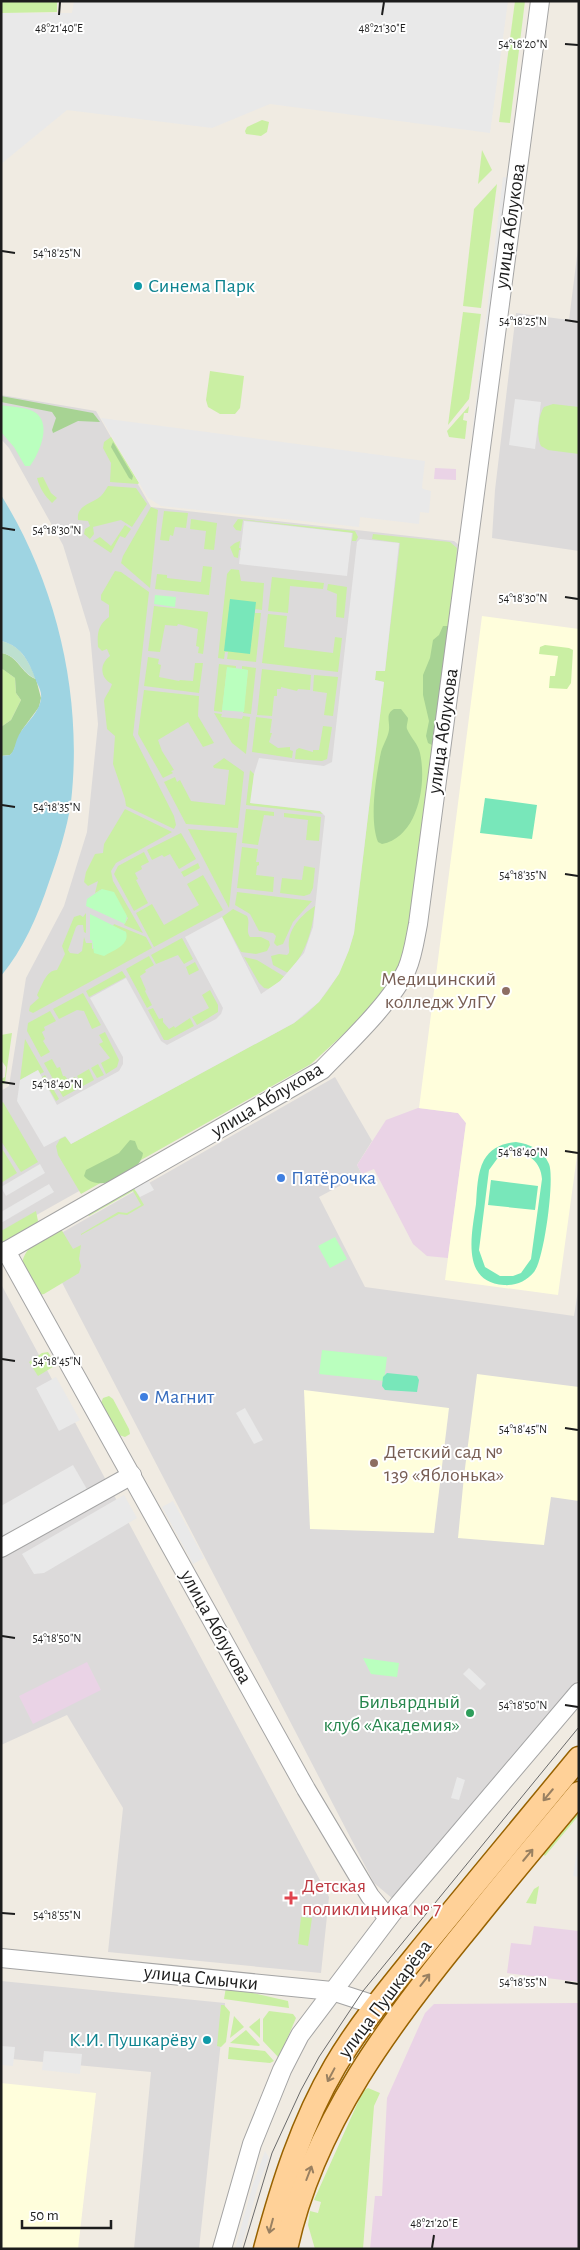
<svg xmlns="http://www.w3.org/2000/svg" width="580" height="2250" font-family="'Alegreya Sans',sans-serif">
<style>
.residential{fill:#dcdada}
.industrial{fill:#ead3e6}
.education{fill:#fffedc}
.grass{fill:#caefa3}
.forest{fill:#a7d393}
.wetland{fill:#bde0cf}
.park{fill:#baffbe}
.pitch{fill:#78e7ba;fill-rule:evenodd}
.parking{fill:#e9e9e9}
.water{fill:#9ed4e2}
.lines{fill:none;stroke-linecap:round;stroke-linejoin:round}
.minor-casing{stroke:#a4a4a4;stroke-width:20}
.major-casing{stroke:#976200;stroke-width:25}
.minor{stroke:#fff;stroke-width:18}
.major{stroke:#ffd198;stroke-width:22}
.tram{stroke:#6b6b6b;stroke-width:1}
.oneway{stroke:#998061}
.ticks{fill:none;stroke:#1d1d1d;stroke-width:2}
.culture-dot{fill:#0f9aa8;stroke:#fff;stroke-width:2}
.education-dot{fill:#8d6e63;stroke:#fff;stroke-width:2}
.shop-dot{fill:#3f7fe0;stroke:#fff;stroke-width:2}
.leisure-dot{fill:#2e9e5b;stroke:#fff;stroke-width:2}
.health-dot{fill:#e0444e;stroke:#fff;stroke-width:2}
.labels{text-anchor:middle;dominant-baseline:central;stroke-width:4;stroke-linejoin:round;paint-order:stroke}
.street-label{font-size:20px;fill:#1d1d1d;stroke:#fff}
.culture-label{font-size:20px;fill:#0d838f;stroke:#fff;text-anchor:start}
.education-label{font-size:20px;fill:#785e54;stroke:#fff;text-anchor:end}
.shop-label{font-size:20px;fill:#366cbe;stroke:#fff;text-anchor:start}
.leisure-label{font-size:20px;fill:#27864d;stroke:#fff;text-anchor:end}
.health-label{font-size:20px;fill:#be3a42;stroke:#fff;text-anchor:start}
.ticks-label{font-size:12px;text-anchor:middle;fill:#1d1d1d;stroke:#fff;stroke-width:4;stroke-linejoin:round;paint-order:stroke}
</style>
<rect width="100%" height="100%" fill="#f0ebe2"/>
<!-- residential -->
<g class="residential">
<path d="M 579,240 L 579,551 L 492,538 L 495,490 L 516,313 L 569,320 Z"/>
<path d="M 1,395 L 96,411 L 151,507 L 454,541 L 460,546 L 425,824 L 312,1060 L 1,1235 L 1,1091 L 9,1086 L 26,978 L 64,906 L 87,832 L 98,724 L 90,633 L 63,545 L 9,448 L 1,439 Z"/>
<path d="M 335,1077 L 372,1141 L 357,1165 L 362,1174 L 319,1197 L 365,1287 L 574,1316 L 579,1284 L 579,1679 L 393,1899 L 374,1883 L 42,1244 Z"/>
<path d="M 1,1284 L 329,1897 L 321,1973 L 108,1952 L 123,1808 L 67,1715 L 1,1745 Z"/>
<path d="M 1,1981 L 225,2003 L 199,2249 L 134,2249 L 151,2072 L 1,2058 Z"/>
</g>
<!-- industrial -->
<g class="industrial">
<path d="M 435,468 L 456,469 L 456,480 L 434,479 Z"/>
<path d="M 418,1108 L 458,1113 L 466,1123 L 448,1258 L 427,1256 L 413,1244 L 374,1169 L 362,1174 L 357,1165 L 386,1120 Z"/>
<path d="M 87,1662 L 101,1690 L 33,1724 L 19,1696 Z"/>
<path d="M 534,1926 L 579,1931 L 579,1982 L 507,1973 L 511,1943 L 531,1945 Z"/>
<path d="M 579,2003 L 579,2249 L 370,2249 L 375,2196 L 382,2196 L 387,2098 L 425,2013 L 434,2004 Z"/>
</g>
<!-- education -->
<g class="education">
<path d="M 482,616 L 579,629 L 579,1141 L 558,1295 L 445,1280 L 466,1123 L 458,1113 L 419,1108 Z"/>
<path d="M 477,1374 L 579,1387 L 579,1501 L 551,1497 L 544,1545 L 458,1538 L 464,1476 Z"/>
<path d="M 304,1390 L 449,1408 L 434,1533 L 310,1529 Z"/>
<path d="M 1,2083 L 96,2093 L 78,2249 L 1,2249 Z"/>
</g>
<!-- grass -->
<g class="grass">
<path d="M 1,1 L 57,1 L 57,12 L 1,13 Z"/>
<path d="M 515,1 L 525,1 L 510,123 L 499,122 Z"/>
<path d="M 262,120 L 269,122 L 267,132 L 261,136 L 246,134 L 245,131 L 247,127 Z"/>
<path d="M 482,150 L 492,170 L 478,184 Z"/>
<path d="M 497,184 L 481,308 L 463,306 L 474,209 Z"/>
<path d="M 463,312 L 481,314 L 469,399 L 448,425 Z"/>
<path d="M 210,371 L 244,376 L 240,408 L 235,414 L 220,414 L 208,407 L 206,400 Z"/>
<path d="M 553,404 L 579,407 L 579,454 L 548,450 L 541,446 C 536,436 538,416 544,407 Z"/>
<path d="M 469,406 L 468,413 L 464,413 L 463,420 L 467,421 L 465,439 L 449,437 L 447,431 Z"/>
<path d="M 111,437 L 139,483 L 138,484 L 110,482 L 111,463 L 103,448 L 104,442 Z"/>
<path d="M 43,477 L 51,493 L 57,498 L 52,503 C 45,496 40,489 37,478 Z"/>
<path d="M 108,486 L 136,488 L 147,504 L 132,527 L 121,520 L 93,527 L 94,534 L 90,539 L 84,534 L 85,529 L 90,526 L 88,521 L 78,520 C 76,505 92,504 101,496 C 104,493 106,489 108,486 Z"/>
<path d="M 151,507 L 158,510 L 150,588 L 121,563 L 123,556 Z"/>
<path d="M 164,511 L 188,513 L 186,528 L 175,527 L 173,536 L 170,535 L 169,541 L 160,540 Z"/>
<path d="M 191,519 L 217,523 L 214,550 L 204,549 L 206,531 L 190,529 Z"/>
<path d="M 238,519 L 355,531 L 358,537 L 356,541 L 352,541 L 353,533 L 243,520 L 241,531 L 236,530 L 233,526 Z"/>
<path d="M 125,525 L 131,529 L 125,538 L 120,536 L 111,553 L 93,541 L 100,537 L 111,546 Z"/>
<path d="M 373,534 L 450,542 L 457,548 L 456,562 L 459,562 L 411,930 L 404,956 L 389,986 L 348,1030 L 311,1064 L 81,1194 L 58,1155 L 56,1146 L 60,1139 L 67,1136 L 71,1144 L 294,1023 C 326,1002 344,970 354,933 L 384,682 L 375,680 L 376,670 L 385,671 L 400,543 L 372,539 Z"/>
<path d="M 240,541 L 239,548 L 300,554 L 300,556 L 239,550 L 238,558 L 234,557 L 230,547 L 235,543 Z"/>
<path d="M 203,566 L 212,567 L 209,595 L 155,589 L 157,574 L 167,575 L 167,578 L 201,582 Z"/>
<path d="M 231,569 L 239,570 L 241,581 L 264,583 L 262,610 L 255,609 L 256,602 L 250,654 L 255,613 L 261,613 L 256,662 L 227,659 L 228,652 L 225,652 L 224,659 L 218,658 L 227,574 Z"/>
<path d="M 115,571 L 121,572 L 149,592 L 133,735 L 174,816 L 176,825 L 174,829 L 126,806 L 125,799 L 113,764 L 115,736 L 107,729 L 104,701 C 105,696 110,691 112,684 C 100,678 99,664 110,656 L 107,649 L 102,651 L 98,647 C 97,633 98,625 109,617 L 109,605 L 101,600 L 101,595 Z"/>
<path d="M 272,577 L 324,583 L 323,589 L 290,586 L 288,613 L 268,611 Z"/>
<path d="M 328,584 L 347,587 L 344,618 L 336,617 L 337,594 L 327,590 Z"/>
<path d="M 154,606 L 208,612 L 203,654 L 198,653 L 199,647 L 196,646 L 198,629 L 178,624 L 177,626 L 165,625 L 160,652 L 148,651 Z"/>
<path d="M 268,614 L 287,616 L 284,647 L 333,653 L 335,637 L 342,638 L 338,672 L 262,663 Z"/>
<path d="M 545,645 L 569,648 L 573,650 L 571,683 L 567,689 L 549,688 L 550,676 L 555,676 L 558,656 L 539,654 L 540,647 Z"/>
<path d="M 148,657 L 159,659 L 158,664 L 161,665 L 159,677 L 179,681 L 180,680 L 193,681 L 195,663 L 203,663 L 199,693 L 144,686 Z"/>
<path d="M 219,664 L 236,666 L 236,668 L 227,668 L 222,712 L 214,711 L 214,709 Z"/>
<path d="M 242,666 L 256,668 L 251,714 L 243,713 L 248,670 L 242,669 Z"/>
<path d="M 1,668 L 15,678 L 16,693 L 21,700 L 11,720 L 1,727 Z"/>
<path d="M 262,669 L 311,675 L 310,690 L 298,689 L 297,691 L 281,687 L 281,689 L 277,689 L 277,696 L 274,696 L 272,716 L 257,715 Z"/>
<path d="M 314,675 L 338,677 L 333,716 L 324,715 L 327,693 L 313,691 Z"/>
<path d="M 144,690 L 199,696 L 198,716 L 214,743 L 203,747 L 188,722 L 158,740 L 162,751 L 174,770 L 171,771 L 173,773 L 163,778 L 138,734 Z"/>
<path d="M 214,713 L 222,714 L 221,717 L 242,719 L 243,716 L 250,717 L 246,754 L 232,743 Z"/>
<path d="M 256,717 L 272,719 L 270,733 L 272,733 L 269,742 L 278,748 L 290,747 L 290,750 L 293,751 L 292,758 L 252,752 Z"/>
<path d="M 323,726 L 332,727 L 327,759 L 322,761 L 295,759 L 296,750 L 299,748 L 313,752 L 313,750 L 319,750 Z"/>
<path d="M 224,758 L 244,772 L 238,828 L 186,824 L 164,782 L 175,777 L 177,782 L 180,780 L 191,801 L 225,805 L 229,770 L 214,768 L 213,766 Z"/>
<path d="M 250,770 L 254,774 L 251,803 L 320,811 L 324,814 L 246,805 Z"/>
<path d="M 125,809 L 172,832 L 116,863 L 111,871 L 113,881 L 143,933 L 124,925 L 128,918 L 102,889 L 95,893 L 98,881 L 88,886 L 84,882 L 86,872 L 95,854 L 103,853 L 104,844 Z"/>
<path d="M 246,809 L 274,812 L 274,816 L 264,815 L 258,845 L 242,843 Z"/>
<path d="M 284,813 L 321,817 L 319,841 L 306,840 L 308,820 L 284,817 Z"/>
<path d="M 188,829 L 237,833 L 229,908 Z"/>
<path d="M 181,833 L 196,859 L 179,869 L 170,854 L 164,857 L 162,855 L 152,860 L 147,850 Z"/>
<path d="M 242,847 L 258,849 L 256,862 L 259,862 L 259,865 L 257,866 L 256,875 L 274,877 L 273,892 L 237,888 Z"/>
<path d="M 144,852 L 149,862 L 141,866 L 142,869 L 135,873 L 138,879 L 136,880 L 148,903 L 134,911 L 114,874 L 118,866 Z"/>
<path d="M 198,863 L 200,868 L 184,877 L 181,872 Z"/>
<path d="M 304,866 L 315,868 L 313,888 L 310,894 L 304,896 L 280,893 L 282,878 L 302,880 Z"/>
<path d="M 203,875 L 223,910 L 154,947 L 136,913 L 152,904 L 164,925 L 199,905 L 187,884 Z"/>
<path d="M 237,892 L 312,901 L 293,922 L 283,944 L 277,946 L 274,943 L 276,936 L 273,933 L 259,931 L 250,914 L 235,905 Z"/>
<path d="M 315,906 C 312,932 306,953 288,973 L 273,965 L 271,956 L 279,954 L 287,955 L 289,953 C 290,949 288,946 289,941 C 290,926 304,913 315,906 Z"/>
<path d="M 233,909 L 247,916 C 251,924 245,930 250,937 L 261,937 L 269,941 L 270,945 L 267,951 L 256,954 L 241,952 L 222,917 Z"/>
<path d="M 86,913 L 86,933 L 84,932 L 83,925 L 78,925 L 76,927 L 68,950 L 70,953 L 78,954 L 82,951 L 84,937 L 86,943 L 92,943 L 92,949 L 126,932 L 113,926 L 114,924 L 146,937 L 152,948 L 33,1013 L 29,1011 L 30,1006 L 39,998 L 37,995 C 42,986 46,970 57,970 L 65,954 L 62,946 L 74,917 L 80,915 L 83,917 Z"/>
<path d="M 182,938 L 193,959 L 184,964 L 178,955 L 156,964 L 151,955 Z"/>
<path d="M 149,956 L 154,965 L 145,970 L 146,972 L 140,976 L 146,990 L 145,991 L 152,1005 L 147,1008 L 126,969 Z"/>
<path d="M 244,957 L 257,960 L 285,977 L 270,989 L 264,988 L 259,983 Z"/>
<path d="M 195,962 L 199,970 L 189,975 L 186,967 Z"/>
<path d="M 122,971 L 126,977 L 89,997 L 86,991 Z"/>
<path d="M 210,990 L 218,1005 L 218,1012 L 197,1025 L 192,1017 L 209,1008 L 202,995 Z"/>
<path d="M 83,993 L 101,1025 L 92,1029 L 84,1011 L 77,1010 L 59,1019 L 53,1009 Z"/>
<path d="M 153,1008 L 159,1019 L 163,1018 L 163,1022 L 169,1029 L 174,1026 L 175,1028 L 190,1018 L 194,1026 L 168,1040 L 164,1040 L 148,1010 Z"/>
<path d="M 50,1011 L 56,1021 L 44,1027 L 45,1030 L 42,1032 L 45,1039 L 43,1041 L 50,1052 L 41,1057 L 27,1031 L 28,1023 Z"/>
<path d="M 105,1032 L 119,1060 L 117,1067 L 106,1074 L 101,1063 L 110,1058 L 99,1044 L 103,1042 L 99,1035 Z"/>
<path d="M 12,1033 L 5,1083 L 1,1085 L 1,1079 L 5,1077 L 6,1067 L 1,1060 L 1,1035 Z"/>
<path d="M 25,1039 L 44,1072 L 40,1074 L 38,1070 L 20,1080 Z"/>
<path d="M 52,1059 L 57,1068 L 60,1067 L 63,1076 L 65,1076 L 68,1080 L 75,1077 L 81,1087 L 63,1097 L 44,1063 Z"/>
<path d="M 98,1064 L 104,1075 L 97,1078 L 91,1068 Z"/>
<path d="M 89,1069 L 94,1080 L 83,1086 L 77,1076 Z"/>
<path d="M 45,1075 L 59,1099 L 56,1101 L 42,1077 Z"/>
<path d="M 3,1102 L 38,1162 L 21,1172 L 1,1141 L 1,1103 Z"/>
<path d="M 1,1147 L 17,1173 L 1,1183 Z"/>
<path d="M 134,1188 L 144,1205 L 127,1215 L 119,1214 L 81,1235 L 81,1234 L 118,1212 L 127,1213 L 141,1205 L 133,1191 L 89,1216 L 88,1215 Z"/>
<path d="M 36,1211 L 38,1221 L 35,1226 L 1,1247 L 1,1231 Z"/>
<path d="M 61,1229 L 73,1249 L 81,1245 L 79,1259 L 81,1266 L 79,1273 L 44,1294 L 39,1295 L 22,1265 C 24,1244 45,1238 61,1229 Z"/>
<path d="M 48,1352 L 56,1365 L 38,1376 L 29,1362 L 42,1353 Z"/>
<path d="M 109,1396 L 113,1399 L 129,1429 L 130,1434 L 125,1437 L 119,1435 L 101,1403 L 103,1398 Z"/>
<path d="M 579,1806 L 579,1815 L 545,1856 L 543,1854 L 554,1836 Z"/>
<path d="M 539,1886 L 536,1904 L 526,1903 L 534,1889 Z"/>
<path d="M 301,1917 L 312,1918 L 308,1946 L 298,1944 Z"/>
<path d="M 226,1987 L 288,2001 L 289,2008 L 224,1999 Z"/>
<path d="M 221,2005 L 224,2005 L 230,2012 L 226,2042 L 221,2047 L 217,2046 Z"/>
<path d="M 269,2011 L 293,2014 L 296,2018 L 279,2058 L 263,2041 L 263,2019 Z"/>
<path d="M 234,2016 L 244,2027 L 230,2038 Z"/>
<path d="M 260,2018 L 260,2038 L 249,2027 Z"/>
<path d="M 246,2030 L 260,2045 L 259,2046 L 230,2043 Z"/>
<path d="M 229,2047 L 265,2051 L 274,2061 L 270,2063 L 228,2059 Z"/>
<path d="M 368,2088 L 380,2093 L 374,2106 L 363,2249 L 315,2249 L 308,2225 L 310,2211 L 318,2213 L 321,2202 L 314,2200 L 363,2091 Z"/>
</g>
<!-- forest -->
<g class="forest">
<path d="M 1,396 L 93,413 L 100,422 L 78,421 L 53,433 L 52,430 L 56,418 L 52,412 L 1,402 Z"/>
<path d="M 113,442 L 133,476 L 132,480 L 129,478 L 111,447 Z"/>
<path d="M 443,626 L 449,626 L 434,746 L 428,743 L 426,736 L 429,721 L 423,695 L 423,675 L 430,658 L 433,640 L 439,635 Z"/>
<path d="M 1,653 C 18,655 21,674 36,679 L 41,698 L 39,707 L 22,730 L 13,752 L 10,755 L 1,756 L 1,727 L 11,720 L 21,700 L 16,693 L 15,678 L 1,668 Z"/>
<path d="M 394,709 L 401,709 L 408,718 C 408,722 406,726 407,729 C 411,738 418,744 420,753 C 427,784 418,837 382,844 L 378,842 C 369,819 376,776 381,752 C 383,745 388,737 389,730 C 390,721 385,714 394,709 Z"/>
<path d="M 130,1140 L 135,1141 L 138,1149 L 143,1153 C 141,1173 99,1195 84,1176 L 86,1170 L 119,1153 Z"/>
</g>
<!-- wetland -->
<path class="wetland" d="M 1,641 C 21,645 29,662 36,679 C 21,673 18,655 1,653 Z"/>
<!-- park -->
<g class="park">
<path d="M 1,405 C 11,407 28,407 36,413 C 52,425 39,454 30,466 L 25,466 L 14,447 L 1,432 Z"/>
<path d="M 155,595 L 176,597 L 175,607 L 154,604 Z"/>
<path d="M 227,667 L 248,670 L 244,712 L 222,710 Z"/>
<path d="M 102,889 L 114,892 L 127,916 L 125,924 L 86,906 L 87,899 Z"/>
<path d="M 90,914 L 126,932 C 130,945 114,950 104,956 L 94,953 L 92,940 L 90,940 Z"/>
<path d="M 335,1237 L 347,1259 L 330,1268 L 318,1246 Z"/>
<path d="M 322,1350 L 387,1357 L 384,1381 L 319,1374 Z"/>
<path d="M 363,1658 L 399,1663 L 397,1677 L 371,1674 Z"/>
</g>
<!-- pitch -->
<g class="pitch">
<path d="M 230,599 L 256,602 L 250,654 L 224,651 Z"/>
<path d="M 485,798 L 537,805 L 532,839 L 480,833 Z"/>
<path d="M 516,1142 C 530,1144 543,1150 549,1164 C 555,1178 544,1261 534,1272 C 527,1281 515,1286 504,1285 C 460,1282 472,1233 476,1204 C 477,1190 477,1173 484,1160 C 491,1148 503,1143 516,1142 ZM 508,1152 C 526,1150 541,1161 542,1179 L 531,1259 L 521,1273 L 513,1276 L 500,1276 L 485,1267 L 479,1250 L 489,1170 L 497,1159 Z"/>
<path d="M 491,1180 L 538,1186 L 535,1210 L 488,1205 Z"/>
<path d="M 387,1373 L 417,1376 L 419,1380 L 417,1392 L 385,1390 L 382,1386 L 383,1377 Z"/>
</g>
<!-- parking -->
<g class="parking">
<path d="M 74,1 L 508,1 L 490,133 L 270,104 L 212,128 L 67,110 L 1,164 L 1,13 L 72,13 Z"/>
<path d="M 503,177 L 509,178 L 479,436 L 472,435 Z"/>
<path d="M 515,399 L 541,402 L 535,449 L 509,445 Z"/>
<path d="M 101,418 L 425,461 L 422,487 L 423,489 L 431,491 L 429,513 L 420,512 L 419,524 L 360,517 L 359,527 L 161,506 L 148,498 Z"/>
<path d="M 244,521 L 352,533 L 347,576 L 239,564 Z"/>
<path d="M 360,539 L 399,543 L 385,671 L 376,671 L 375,680 L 384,682 L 354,933 L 349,950 L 339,974 L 319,1002 L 294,1023 L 71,1144 L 65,1136 L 44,1147 L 17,1101 L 20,1080 L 38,1070 L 57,1105 L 119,1071 L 123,1064 L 123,1057 L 90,998 L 126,978 L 161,1041 L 167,1045 L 216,1019 L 221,1014 L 223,1008 L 185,937 L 222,917 L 261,994 L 280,981 L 304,953 L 313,927 L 325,816 L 320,811 L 250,803 L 254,774 L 259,758 L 324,766 L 332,762 L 357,542 Z"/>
<path d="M 40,1164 L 45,1173 L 6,1196 L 1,1187 Z"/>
<path d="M 148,1180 L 154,1190 L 140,1197 L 134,1188 Z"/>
<path d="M 49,1184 L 54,1192 L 1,1223 L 1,1212 Z"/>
<path d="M 56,1377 L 80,1420 L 59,1431 L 36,1388 Z"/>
<path d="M 245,1408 L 263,1440 L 254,1444 L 236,1413 Z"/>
<path d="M 73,1465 L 88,1491 L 1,1540 L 1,1506 Z"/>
<path d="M 124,1495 L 137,1518 L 44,1573 L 34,1574 L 22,1554 Z"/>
<path d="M 173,1501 L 204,1558 L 193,1564 L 162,1507 Z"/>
<path d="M 469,1668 L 486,1684 L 480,1690 L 463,1674 Z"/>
<path d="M 457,1777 L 465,1780 L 459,1800 L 451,1798 Z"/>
<path d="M 579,1840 L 579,1877 L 573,1876 Z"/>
<path d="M 1,2046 L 15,2047 L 13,2066 L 1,2065 Z"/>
<path d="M 44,2051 L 82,2054 L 80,2074 L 42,2070 Z"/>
<path d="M 265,2151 L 269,2158 L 258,2186 L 241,2249 L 235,2249 L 253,2184 Z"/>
</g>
<!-- water -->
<path class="water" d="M 1,495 C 57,585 83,696 71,802 C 67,829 58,857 49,882 C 38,915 23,950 1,976 L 1,756 L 10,755 C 15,750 15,743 18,737 C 24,724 40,713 41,698 C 42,693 39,687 37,683 C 30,664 23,646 1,641 Z"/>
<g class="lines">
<!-- minor casing -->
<g class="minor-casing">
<g id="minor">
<path d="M 6,1251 L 306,1789 L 370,1896 L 388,1918"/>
<path d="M 1,1254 L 322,1070 C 348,1043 391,1003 407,969 C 413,955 415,939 418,924 L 540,1"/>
<path d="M 1,1548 L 132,1475"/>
<path d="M 1,1958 L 332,1991 L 378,2006"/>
<path d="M 222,2249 L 252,2144 L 282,2070 L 300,2035 L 399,1904 L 579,1692"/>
</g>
</g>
<!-- major casing -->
<g class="major-casing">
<g id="major">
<path d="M 265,2249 C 282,2186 302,2122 335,2066 C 362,2020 399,1977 432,1936 C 481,1876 530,1817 579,1758"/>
<path d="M 286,2249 C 313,2124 391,2021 471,1924 C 506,1880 543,1836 579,1793"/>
</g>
</g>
<!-- minor -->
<use href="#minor" class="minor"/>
<!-- major -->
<use href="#major" class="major"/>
<!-- tram -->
<path class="tram" d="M 243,2249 L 272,2153 L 301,2090 L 319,2057 L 363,1991 L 579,1727"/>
</g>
<!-- one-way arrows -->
<defs><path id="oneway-shaft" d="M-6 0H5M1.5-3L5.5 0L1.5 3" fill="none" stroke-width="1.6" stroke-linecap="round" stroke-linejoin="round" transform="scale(1.25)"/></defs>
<g class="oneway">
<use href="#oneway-shaft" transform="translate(548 1795) rotate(130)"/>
<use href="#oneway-shaft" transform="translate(528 1855) rotate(-50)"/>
<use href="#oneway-shaft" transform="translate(425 1980) rotate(-52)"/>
<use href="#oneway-shaft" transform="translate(331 2075) rotate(118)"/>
<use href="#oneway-shaft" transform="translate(309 2173) rotate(-69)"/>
<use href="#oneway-shaft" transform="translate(271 2226) rotate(105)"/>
</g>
<!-- ticks -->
<path class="ticks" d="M 59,15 L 60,2M 382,15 L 384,2M 565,44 L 578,45M 2,251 L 15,253M 565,320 L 578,322M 2,528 L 15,530M 565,597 L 578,599M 2,805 L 15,807M 565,874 L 578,876M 2,1082 L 15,1084M 565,1151 L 578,1153M 2,1359 L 15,1361M 565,1428 L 578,1430M 2,1636 L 15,1638M 565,1705 L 578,1707M 2,1913 L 15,1914M 565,1982 L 578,1984M 432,2248 L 434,2235"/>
<!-- markers -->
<g class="culture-dot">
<circle cx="138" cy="286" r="5"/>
<circle cx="207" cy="2040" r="5"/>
</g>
<g class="education-dot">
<circle cx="506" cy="991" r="5"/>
<circle cx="374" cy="1463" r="5"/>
</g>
<g class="shop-dot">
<circle cx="281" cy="1178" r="5"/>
<circle cx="144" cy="1397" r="5"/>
</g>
<circle class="leisure-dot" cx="470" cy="1713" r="5"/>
<path class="health-dot" d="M288.5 1890.5h5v5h5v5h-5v5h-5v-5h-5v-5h5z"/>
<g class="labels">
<!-- street labels -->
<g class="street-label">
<text transform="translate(510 226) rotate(-82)">улица Аблукова</text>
<text transform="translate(443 731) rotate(-82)">улица Аблукова</text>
<text transform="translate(267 1100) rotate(-31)">улица Аблукова</text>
<text transform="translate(216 1627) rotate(61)">улица Аблукова</text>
<text transform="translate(201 1978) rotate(6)">улица Смычки</text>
<text transform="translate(385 1999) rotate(-53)">улица Пушкарёва</text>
</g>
<!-- culture labels -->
<g class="culture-label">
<text x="148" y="286">Синема Парк</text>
<text x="197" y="2040" text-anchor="end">К.И. Пушкарёву</text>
</g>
<!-- education labels -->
<g class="education-label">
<text x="496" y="979">Медицинский<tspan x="496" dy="23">колледж УлГУ</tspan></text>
<text x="384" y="1452" text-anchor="start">Детский сад №<tspan x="384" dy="23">139 «Яблонька»</tspan></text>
</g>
<!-- shop labels -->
<g class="shop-label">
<text x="291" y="1178">Пятёрочка</text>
<text x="154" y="1397">Магнит</text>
</g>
<!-- leisure labels -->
<g class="leisure-label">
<text x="460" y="1702">Бильярдный<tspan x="460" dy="23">клуб «Академия»</tspan></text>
</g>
<!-- health labels -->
<g class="health-label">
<text x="302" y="1886">Детская<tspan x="302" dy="23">поликлиника № 7</tspan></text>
</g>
</g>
<g class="ticks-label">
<text x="59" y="32">48°21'40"E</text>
<text x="382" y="32">48°21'30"E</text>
<text x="523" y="48">54°18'20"N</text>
<text x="57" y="257">54°18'25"N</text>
<text x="523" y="325">54°18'25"N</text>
<text x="57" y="534">54°18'30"N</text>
<text x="523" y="602">54°18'30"N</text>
<text x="57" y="811">54°18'35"N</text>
<text x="523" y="879">54°18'35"N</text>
<text x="57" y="1088">54°18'40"N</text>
<text x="523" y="1156">54°18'40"N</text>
<text x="57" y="1365">54°18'45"N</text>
<text x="523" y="1433">54°18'45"N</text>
<text x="57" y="1642">54°18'50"N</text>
<text x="523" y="1709">54°18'50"N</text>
<text x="57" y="1919">54°18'55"N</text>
<text x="523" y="1986">54°18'55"N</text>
<text x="434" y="2227">48°21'20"E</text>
</g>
<!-- border -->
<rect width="580" height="2250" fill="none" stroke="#1d1d1d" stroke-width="5"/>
<!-- scale -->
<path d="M22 2220v8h89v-8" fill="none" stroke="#1d1d1d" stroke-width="2.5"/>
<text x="30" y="2220" font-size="15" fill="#1d1d1d" stroke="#ffffff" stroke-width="4" paint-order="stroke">50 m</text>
</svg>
